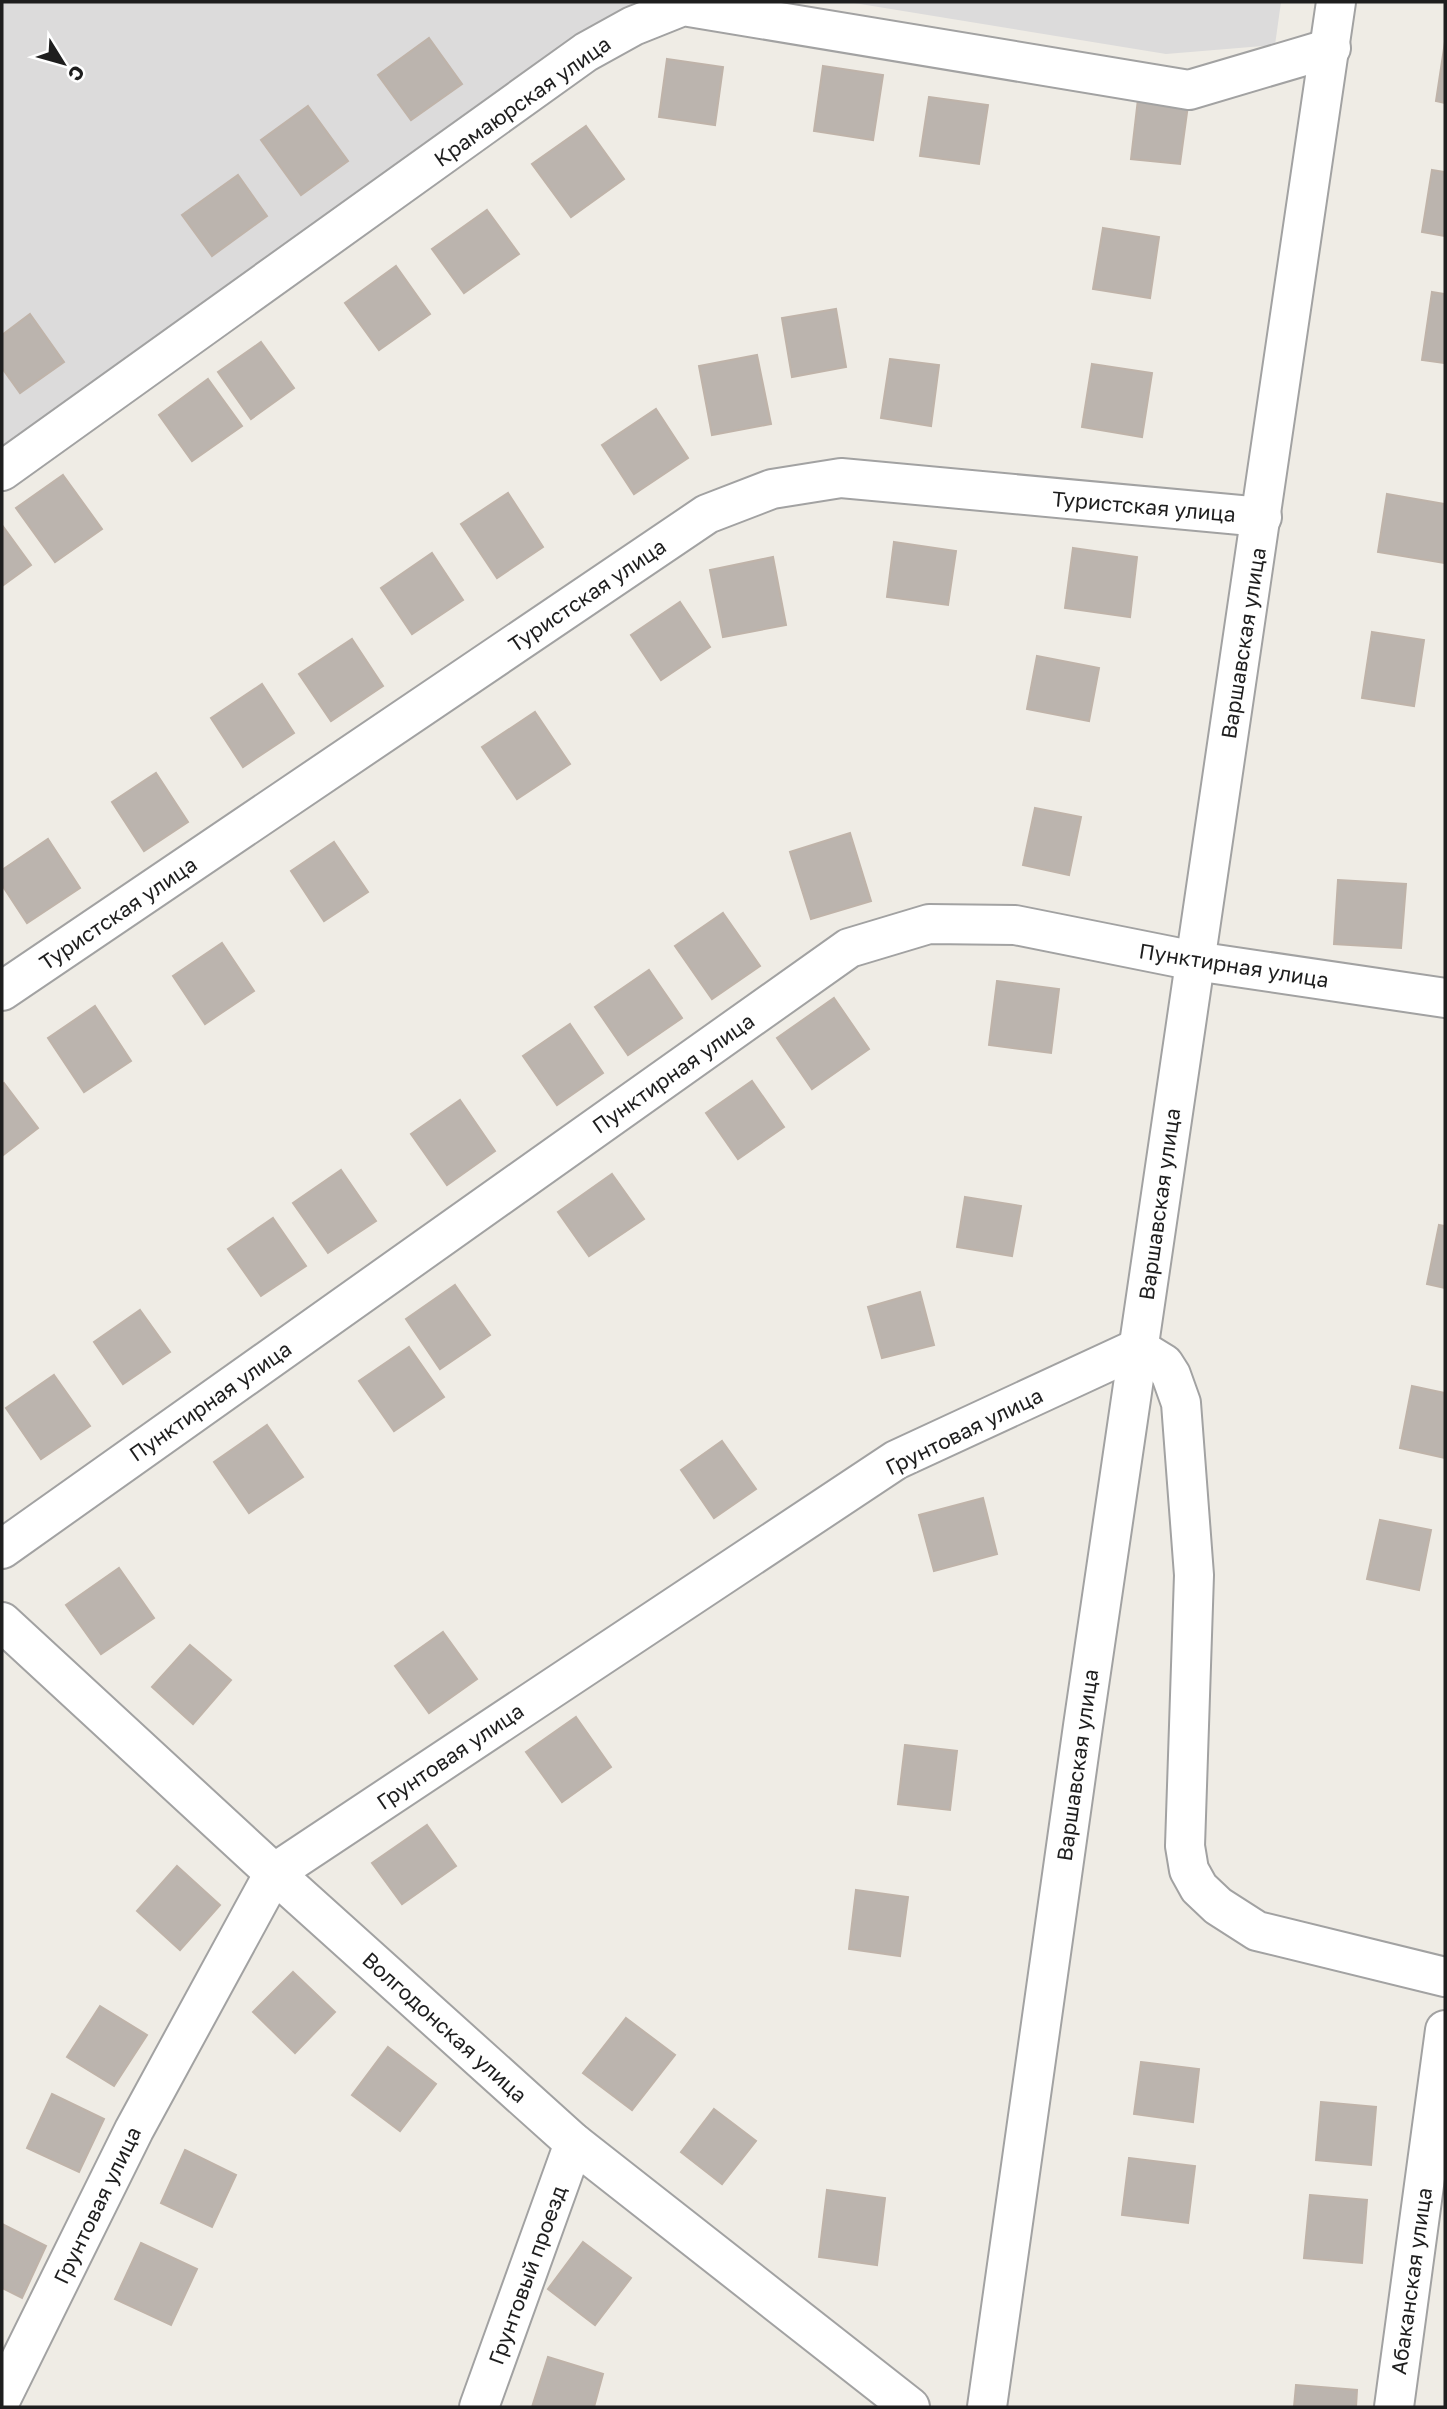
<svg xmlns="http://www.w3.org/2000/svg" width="1447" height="2409" font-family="'Golos Text',sans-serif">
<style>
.residential{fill:#dcdbdb}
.building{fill:#bbb4ae;stroke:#bfb3a9;stroke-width:2}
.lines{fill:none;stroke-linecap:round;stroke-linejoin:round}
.street-casing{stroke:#a2a2a2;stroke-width:42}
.street{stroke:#fff;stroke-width:38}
.labels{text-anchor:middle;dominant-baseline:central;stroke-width:6;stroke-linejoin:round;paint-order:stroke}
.street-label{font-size:21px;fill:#1e1e1e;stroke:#fff}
</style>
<rect width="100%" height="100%" fill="#efece5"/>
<!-- residential -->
<g class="residential">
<path d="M 2,2 L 654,2 L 2,452 Z"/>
<path d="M 848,2 L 1281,2 L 1275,45 L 1166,54 Z"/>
</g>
<!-- building -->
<g class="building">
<path d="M 429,38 L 462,84 L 411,120 L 378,75 Z"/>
<path d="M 1445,42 L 1445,103 L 1436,101 Z"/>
<path d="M 667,59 L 723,67 L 715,125 L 659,117 Z"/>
<path d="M 823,66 L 883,75 L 873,140 L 814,131 Z"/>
<path d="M 929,97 L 988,105 L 979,164 L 920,156 Z"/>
<path d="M 1138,99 L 1188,105 L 1180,164 L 1131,159 Z"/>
<path d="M 308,106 L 348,161 L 301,195 L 261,140 Z"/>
<path d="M 586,126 L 624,179 L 571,217 L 532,164 Z"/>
<path d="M 1432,170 L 1445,172 L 1445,236 L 1422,232 Z"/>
<path d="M 238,175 L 267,216 L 212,256 L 182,215 Z"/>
<path d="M 487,210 L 519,254 L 464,293 L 432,249 Z"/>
<path d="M 1103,228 L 1159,237 L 1150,298 L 1093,289 Z"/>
<path d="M 396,266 L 430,314 L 379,350 L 345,303 Z"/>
<path d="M 1432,292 L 1445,294 L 1445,363 L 1422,360 Z"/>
<path d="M 836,309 L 846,367 L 792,377 L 782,318 Z"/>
<path d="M 30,314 L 64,362 L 20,393 L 2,368 L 2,335 Z"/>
<path d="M 261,342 L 294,388 L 251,419 L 218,372 Z"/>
<path d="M 757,355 L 771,424 L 712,435 L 699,366 Z"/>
<path d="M 890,359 L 939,365 L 931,426 L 881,418 Z"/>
<path d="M 1092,364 L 1152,373 L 1142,437 L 1082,427 Z"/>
<path d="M 208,379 L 242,426 L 192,461 L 159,415 Z"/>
<path d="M 656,409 L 688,458 L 634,494 L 602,445 Z"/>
<path d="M 63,475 L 102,529 L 55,562 L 16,508 Z"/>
<path d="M 508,493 L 543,547 L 497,578 L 461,524 Z"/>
<path d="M 1387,494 L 1445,504 L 1445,563 L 1378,552 Z"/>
<path d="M 2,525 L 31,565 L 2,586 Z"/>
<path d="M 894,542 L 956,551 L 948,605 L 887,597 Z"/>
<path d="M 1073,548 L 1137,557 L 1130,617 L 1065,608 Z"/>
<path d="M 432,553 L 463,600 L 412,634 L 381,588 Z"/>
<path d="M 773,557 L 786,625 L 723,637 L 710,570 Z"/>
<path d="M 680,602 L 710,647 L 661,680 L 631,635 Z"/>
<path d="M 1372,632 L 1424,640 L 1414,706 L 1362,698 Z"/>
<path d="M 352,639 L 383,686 L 331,721 L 299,674 Z"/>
<path d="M 1037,656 L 1099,668 L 1089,721 L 1027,709 Z"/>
<path d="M 262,684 L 294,733 L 243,767 L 211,718 Z"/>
<path d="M 535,712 L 570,764 L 517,799 L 482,747 Z"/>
<path d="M 156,773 L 188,822 L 144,851 L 112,802 Z"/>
<path d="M 1035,808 L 1081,817 L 1069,875 L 1023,865 Z"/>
<path d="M 850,833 L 871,901 L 811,919 L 790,852 Z"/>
<path d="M 48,839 L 80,888 L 27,923 L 2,885 L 2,870 Z"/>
<path d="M 334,842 L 368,892 L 324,921 L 291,871 Z"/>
<path d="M 1338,880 L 1406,884 L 1401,948 L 1334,944 Z"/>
<path d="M 723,913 L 760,966 L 712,999 L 675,946 Z"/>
<path d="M 222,943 L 254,991 L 205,1024 L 173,976 Z"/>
<path d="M 649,970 L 682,1018 L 628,1055 L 595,1007 Z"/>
<path d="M 997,981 L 1059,989 L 1051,1053 L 989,1045 Z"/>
<path d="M 834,998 L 869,1049 L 812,1089 L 777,1038 Z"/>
<path d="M 95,1006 L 131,1061 L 84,1092 L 48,1038 Z"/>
<path d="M 570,1024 L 603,1073 L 557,1105 L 523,1056 Z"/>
<path d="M 752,1081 L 784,1127 L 738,1159 L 706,1113 Z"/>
<path d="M 4,1083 L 38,1128 L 2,1156 L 2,1085 Z"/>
<path d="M 460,1100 L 495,1151 L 447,1185 L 411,1134 Z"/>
<path d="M 341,1170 L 376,1221 L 328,1253 L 293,1203 Z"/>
<path d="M 612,1174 L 644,1219 L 589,1256 L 558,1212 Z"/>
<path d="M 965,1197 L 1021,1206 L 1012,1256 L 957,1247 Z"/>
<path d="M 273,1218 L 306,1266 L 261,1296 L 228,1249 Z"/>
<path d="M 1439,1225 L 1445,1226 L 1445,1288 L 1427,1284 Z"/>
<path d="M 455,1285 L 490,1335 L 440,1369 L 406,1319 Z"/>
<path d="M 920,1292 L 934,1345 L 882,1358 L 868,1307 Z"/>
<path d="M 140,1310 L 170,1352 L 123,1384 L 94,1342 Z"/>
<path d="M 409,1347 L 444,1397 L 394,1431 L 359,1381 Z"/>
<path d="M 54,1375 L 90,1426 L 41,1459 L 6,1408 Z"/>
<path d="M 1412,1386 L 1445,1393 L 1445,1458 L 1400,1448 Z"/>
<path d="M 267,1425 L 303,1477 L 249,1513 L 214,1462 Z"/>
<path d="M 722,1441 L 756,1489 L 714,1518 L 681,1470 Z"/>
<path d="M 983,1498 L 997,1554 L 934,1571 L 919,1515 Z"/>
<path d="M 1380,1520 L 1431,1530 L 1419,1590 L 1367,1579 Z"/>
<path d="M 119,1568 L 154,1618 L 101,1654 L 66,1605 Z"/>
<path d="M 443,1632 L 477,1679 L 429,1713 L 395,1666 Z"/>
<path d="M 190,1645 L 231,1680 L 193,1724 L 152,1687 Z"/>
<path d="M 576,1717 L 611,1767 L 562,1802 L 526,1752 Z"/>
<path d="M 905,1745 L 957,1751 L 950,1810 L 898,1804 Z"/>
<path d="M 427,1825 L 456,1866 L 402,1904 L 372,1863 Z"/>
<path d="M 177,1866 L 220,1905 L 180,1950 L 137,1911 Z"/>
<path d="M 856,1890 L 908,1897 L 900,1956 L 849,1949 Z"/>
<path d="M 293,1972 L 335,2012 L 295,2053 L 253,2012 Z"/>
<path d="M 100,2006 L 147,2035 L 114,2086 L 67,2057 Z"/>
<path d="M 626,2018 L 675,2055 L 632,2110 L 583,2073 Z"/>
<path d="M 388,2047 L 436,2084 L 400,2131 L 352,2095 Z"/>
<path d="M 1141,2062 L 1199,2069 L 1193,2122 L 1134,2114 Z"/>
<path d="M 52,2094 L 104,2119 L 79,2172 L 27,2148 Z"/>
<path d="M 1321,2102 L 1376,2107 L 1371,2165 L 1316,2160 Z"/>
<path d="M 714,2109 L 756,2141 L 722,2184 L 681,2152 Z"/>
<path d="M 185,2150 L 236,2175 L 212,2227 L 161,2203 Z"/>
<path d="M 1129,2158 L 1195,2166 L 1188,2223 L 1122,2215 Z"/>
<path d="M 827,2190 L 885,2198 L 877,2265 L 819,2257 Z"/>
<path d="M 1310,2195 L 1367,2200 L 1362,2263 L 1304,2258 Z"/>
<path d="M 2,2224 L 46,2246 L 22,2298 L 2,2288 Z"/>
<path d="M 583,2242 L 631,2278 L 595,2325 L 548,2289 Z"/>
<path d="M 141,2243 L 197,2269 L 171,2325 L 115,2299 Z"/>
<path d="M 548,2357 L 603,2374 L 594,2407 L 532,2407 Z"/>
<path d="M 1296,2385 L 1357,2390 L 1356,2407 L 1294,2407 Z"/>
</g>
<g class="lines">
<!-- street casing -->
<g class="street-casing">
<g id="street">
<path d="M 2,471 L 586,52 L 633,26 L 683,6 L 1189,90 L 1331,48"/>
<path d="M 2,991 L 707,514 L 772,489 L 841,478 L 1262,517"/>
<path d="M 2,1549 L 849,948 L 929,924 L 1015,925 L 1195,961 L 1445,998"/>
<path d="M 2,1622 L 274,1873 L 574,2143 L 910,2407"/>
<path d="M 2,2397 L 134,2130 L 274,1873 L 896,1460 L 1138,1348 L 1164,1364 L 1171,1375 L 1181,1403 L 1194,1575 L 1185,1846 L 1189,1870 L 1199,1888 L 1218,1906 L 1257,1931 L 1445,1977"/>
<path d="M 479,2407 L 574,2143"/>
<path d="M 987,2407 L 1083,1726 L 1336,2"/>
<path d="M 1394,2407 L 1445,2030"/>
</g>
</g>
<!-- street -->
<use href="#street" class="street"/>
</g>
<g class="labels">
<!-- street labels -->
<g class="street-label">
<text transform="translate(522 101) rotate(-35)">Крамаюрская улица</text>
<text transform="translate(1144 506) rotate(5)">Туристская улица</text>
<text transform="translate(587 595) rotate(-34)">Туристская улица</text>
<text transform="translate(1243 643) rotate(-81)">Варшавская улица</text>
<text transform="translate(118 913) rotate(-34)">Туристская улица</text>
<text transform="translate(1234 965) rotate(9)">Пунктирная улица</text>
<text transform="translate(673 1073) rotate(-35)">Пунктирная улица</text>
<text transform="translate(1159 1204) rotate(-82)">Варшавская улица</text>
<text transform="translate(210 1401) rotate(-35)">Пунктирная улица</text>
<text transform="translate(964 1431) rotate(-26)">Грунтовая улица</text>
<text transform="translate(450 1756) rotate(-34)">Грунтовая улица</text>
<text transform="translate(1077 1765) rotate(-82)">Варшавская улица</text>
<text transform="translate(445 2027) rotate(42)">Волгодонская улица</text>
<text transform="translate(97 2205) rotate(-64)">Грунтовая улица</text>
<text transform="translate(527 2275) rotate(-70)">Грунтовый проезд</text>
<text transform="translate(1411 2281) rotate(-82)">Абаканская улица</text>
</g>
</g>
<!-- border -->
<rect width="1447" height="2409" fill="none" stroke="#1e1e1e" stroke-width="7"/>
<!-- north arrow -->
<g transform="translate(63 63) rotate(127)" stroke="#ffffff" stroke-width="5" paint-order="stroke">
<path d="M0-5L12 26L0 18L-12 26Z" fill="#1e1e1e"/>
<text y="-10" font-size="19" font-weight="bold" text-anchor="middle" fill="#1e1e1e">С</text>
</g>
</svg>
